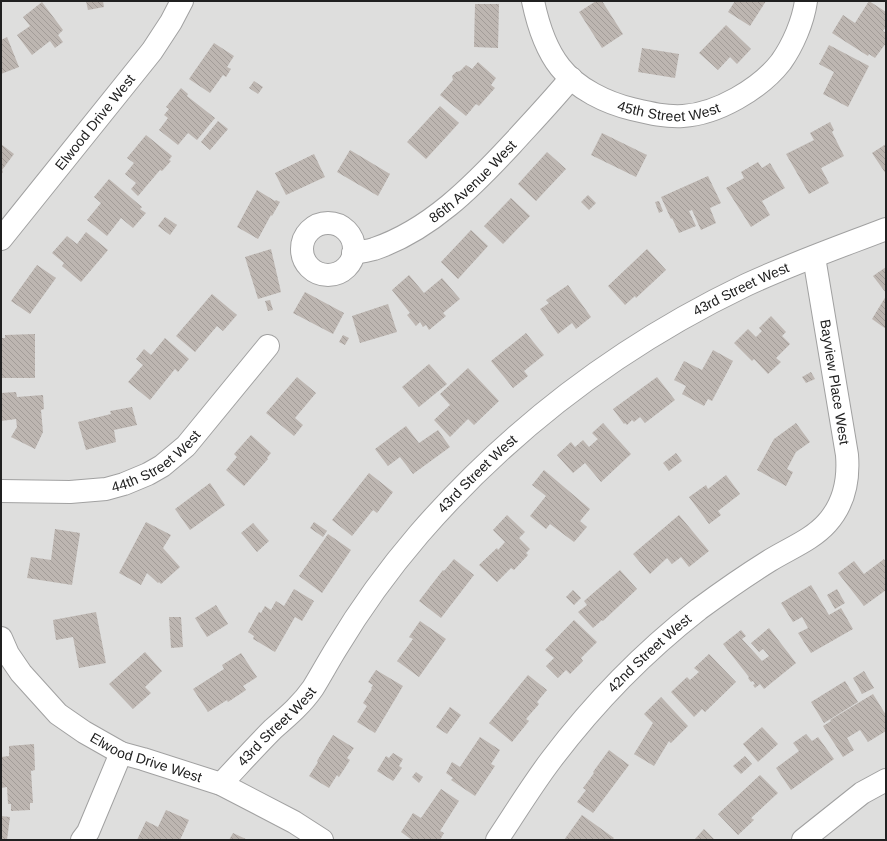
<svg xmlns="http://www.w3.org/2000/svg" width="887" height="841" font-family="Helvetica,sans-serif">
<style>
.residential{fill:#dededd}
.building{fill:url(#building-back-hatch)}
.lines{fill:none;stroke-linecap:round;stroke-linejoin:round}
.minor-casing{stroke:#a1a1a1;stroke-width:24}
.minor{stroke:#fff;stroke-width:22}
.labels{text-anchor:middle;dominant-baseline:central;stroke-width:3;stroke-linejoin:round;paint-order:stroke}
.street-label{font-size:14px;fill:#202020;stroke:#fff}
</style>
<defs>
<pattern id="building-back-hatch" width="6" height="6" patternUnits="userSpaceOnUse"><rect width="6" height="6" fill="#bdb6b1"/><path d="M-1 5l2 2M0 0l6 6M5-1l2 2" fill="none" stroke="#a29c98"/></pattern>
</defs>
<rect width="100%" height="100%" fill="#f0eee8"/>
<!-- residential -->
<rect class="residential" x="1" y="1" width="885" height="839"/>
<!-- building -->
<g class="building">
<path d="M 86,1 L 103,1 L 104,7 L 88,10 Z"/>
<path d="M 596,1 L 602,1 L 623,34 L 602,48 L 579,12 Z"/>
<path d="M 735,1 L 766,1 L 750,26 L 728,12 Z"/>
<path d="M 869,1 L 886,12 L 886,27 L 883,31 L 886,33 L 886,43 L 875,58 L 869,54 L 868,56 L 832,33 L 843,15 L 855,23 Z"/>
<path d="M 42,2 L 63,30 L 58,35 L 63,42 L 55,48 L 50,41 L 32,55 L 17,35 L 30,26 L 23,17 Z"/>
<path d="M 475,4 L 499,4 L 498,48 L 474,47 Z"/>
<path d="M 726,25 L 751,49 L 737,64 L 730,57 L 718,70 L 699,53 Z"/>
<path d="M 7,37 L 19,67 L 1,74 L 1,40 Z"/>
<path d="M 214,43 L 234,56 L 227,67 L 231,69 L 226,77 L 223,75 L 210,93 L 189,79 Z"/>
<path d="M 829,45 L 869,66 L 848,107 L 823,94 L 834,72 L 819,64 Z"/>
<path d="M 642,48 L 679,54 L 675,78 L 638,72 Z"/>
<path d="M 478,62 L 496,78 L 491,85 L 495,88 L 479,106 L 476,104 L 466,116 L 440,95 L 453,80 L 452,76 L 456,72 L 460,71 L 466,65 L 472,69 Z"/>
<path d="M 254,81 L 263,87 L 258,94 L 249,88 Z"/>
<path d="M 181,88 L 188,94 L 187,96 L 215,118 L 197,140 L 188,133 L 178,145 L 159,130 L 168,118 L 164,115 L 169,109 L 166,107 Z"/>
<path d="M 440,106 L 459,123 L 426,159 L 407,142 Z"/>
<path d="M 218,121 L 228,129 L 210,150 L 201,142 Z"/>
<path d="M 830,122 L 834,130 L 832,132 L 844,156 L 821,168 L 829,183 L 809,194 L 786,154 L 814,140 L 810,133 Z"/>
<path d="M 602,133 L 647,155 L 636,177 L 591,155 Z"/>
<path d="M 146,135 L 172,156 L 169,160 L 171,161 L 162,171 L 160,170 L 138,196 L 131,189 L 136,183 L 125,174 L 134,163 L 127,158 Z"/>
<path d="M 1,144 L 14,154 L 2,170 L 3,172 L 1,175 Z"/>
<path d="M 886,144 L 886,174 L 872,153 Z"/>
<path d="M 350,150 L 390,174 L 378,196 L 337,172 Z"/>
<path d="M 547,152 L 566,169 L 536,201 L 518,184 Z"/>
<path d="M 314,154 L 325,177 L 286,195 L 275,173 Z"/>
<path d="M 758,162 L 762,168 L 770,163 L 785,188 L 762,201 L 770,215 L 751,227 L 726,188 L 744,178 L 741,172 Z"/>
<path d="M 708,176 L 721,203 L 710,208 L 716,223 L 701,230 L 692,210 L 689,211 L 696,226 L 679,233 L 672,218 L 671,219 L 661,197 Z"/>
<path d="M 109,179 L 142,207 L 140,209 L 146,213 L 133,228 L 121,218 L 107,236 L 87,220 L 101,203 L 94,197 Z"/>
<path d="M 257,190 L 275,201 L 276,200 L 280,202 L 272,216 L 271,215 L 258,239 L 237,227 Z"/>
<path d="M 588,195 L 596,203 L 589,210 L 581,202 Z"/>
<path d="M 511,198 L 530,216 L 503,244 L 484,226 Z"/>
<path d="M 659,201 L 663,211 L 659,213 L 655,202 Z"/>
<path d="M 165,217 L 177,225 L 170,235 L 158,226 Z"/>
<path d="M 471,230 L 488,246 L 458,279 L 441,262 Z"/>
<path d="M 86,232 L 108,250 L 81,282 L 62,266 L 64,263 L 52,253 L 67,236 L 77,244 Z"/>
<path d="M 271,249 L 281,292 L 258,299 L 245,257 Z"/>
<path d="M 647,249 L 666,270 L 636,298 L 635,296 L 625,305 L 608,286 Z"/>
<path d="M 37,265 L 56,278 L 30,314 L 11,301 Z"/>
<path d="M 886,267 L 886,293 L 873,276 Z"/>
<path d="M 409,275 L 424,293 L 442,278 L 460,299 L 443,313 L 446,316 L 429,330 L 426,325 L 423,327 L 420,322 L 416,326 L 407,315 L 410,313 L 392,290 Z"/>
<path d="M 568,285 L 591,317 L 576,329 L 572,323 L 558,334 L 540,309 L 549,303 L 546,300 Z"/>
<path d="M 305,292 L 344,313 L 333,334 L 293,313 Z"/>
<path d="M 212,294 L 237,315 L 223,331 L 217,326 L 195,352 L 176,336 Z"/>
<path d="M 886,296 L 886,329 L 872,319 Z"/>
<path d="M 270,300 L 273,310 L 268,311 L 265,301 Z"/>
<path d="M 388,304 L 397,332 L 360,343 L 352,316 Z"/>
<path d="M 771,316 L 786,332 L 782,336 L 790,344 L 776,358 L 781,362 L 768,374 L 754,359 L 752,361 L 734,343 L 748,329 L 756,337 L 762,331 L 759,328 Z"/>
<path d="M 526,333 L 544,355 L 524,371 L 528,376 L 513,388 L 491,361 Z"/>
<path d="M 35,334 L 35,378 L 1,378 L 1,338 L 5,338 L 5,335 Z"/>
<path d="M 343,335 L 349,338 L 345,345 L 339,342 Z"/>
<path d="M 165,338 L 189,359 L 178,372 L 175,369 L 150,400 L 128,382 L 143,365 L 136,359 L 144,349 L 151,355 Z"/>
<path d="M 713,350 L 733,361 L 712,401 L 708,399 L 704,406 L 682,394 L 686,386 L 674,380 L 684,361 L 702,370 Z"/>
<path d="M 429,364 L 447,384 L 419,407 L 402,387 Z"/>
<path d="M 468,368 L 499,401 L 474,425 L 468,419 L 450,437 L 434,420 L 450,405 L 440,394 Z"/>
<path d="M 811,372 L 815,379 L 806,383 L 802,377 Z"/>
<path d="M 297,377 L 316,393 L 295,418 L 303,425 L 294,436 L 266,413 Z"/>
<path d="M 657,377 L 675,400 L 645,423 L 640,417 L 634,422 L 632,420 L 627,425 L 625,423 L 624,424 L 613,409 Z"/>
<path d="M 16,392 L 17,397 L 43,395 L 44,409 L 41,410 L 43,432 L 35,449 L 11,437 L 17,427 L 16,419 L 1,421 L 1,393 Z"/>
<path d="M 132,407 L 137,425 L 114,430 L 116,442 L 86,450 L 78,422 L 111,414 L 110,411 Z"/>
<path d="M 603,423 L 631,454 L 601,482 L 585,463 L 573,473 L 557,455 L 571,442 L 575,447 L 583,440 L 589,447 L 598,439 L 592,433 Z"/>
<path d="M 796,423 L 810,442 L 796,452 L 787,469 L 793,472 L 786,486 L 757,470 L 774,439 Z"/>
<path d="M 406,426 L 419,443 L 438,430 L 450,447 L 413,474 L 400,457 L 388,466 L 375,449 Z"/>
<path d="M 251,435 L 271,453 L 267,458 L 268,459 L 244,486 L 226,470 L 237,457 L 234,454 Z"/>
<path d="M 676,453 L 682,461 L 669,471 L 663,463 Z"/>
<path d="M 544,470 L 590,509 L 580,521 L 587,527 L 574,542 L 550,524 L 546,529 L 530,516 L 546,496 L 532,485 Z"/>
<path d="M 369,473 L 393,492 L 377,513 L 373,510 L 352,536 L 332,520 Z"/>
<path d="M 726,475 L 740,494 L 718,511 L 721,515 L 709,524 L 689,497 L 706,485 L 708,489 Z"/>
<path d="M 210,483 L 225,505 L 190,530 L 175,509 Z"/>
<path d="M 507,515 L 525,532 L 519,538 L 530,549 L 526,553 L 528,555 L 514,570 L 511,568 L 497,582 L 479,565 L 497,548 L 498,550 L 505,542 L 493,530 Z"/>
<path d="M 679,515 L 709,551 L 689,567 L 681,557 L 672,564 L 667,558 L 650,574 L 633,554 Z"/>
<path d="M 146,522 L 171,535 L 163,548 L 180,567 L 161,584 L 159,582 L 158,583 L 147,573 L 141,585 L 119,573 Z"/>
<path d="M 314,522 L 327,531 L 323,537 L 310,528 Z"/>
<path d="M 253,523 L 269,541 L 257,552 L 241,533 Z"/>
<path d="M 55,529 L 80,533 L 72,585 L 27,578 L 31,557 L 51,560 Z"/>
<path d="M 328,534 L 351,550 L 322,593 L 299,576 Z"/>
<path d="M 454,559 L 474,575 L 441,618 L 419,601 L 443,570 L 444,571 Z"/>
<path d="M 884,559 L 886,563 L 886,590 L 864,606 L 838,573 L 854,561 L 864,574 Z"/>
<path d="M 620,570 L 637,589 L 603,621 L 602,620 L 593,628 L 578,612 L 587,605 L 584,601 Z"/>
<path d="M 811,585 L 829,615 L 841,608 L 853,629 L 811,653 L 798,633 L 808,628 L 802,617 L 793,622 L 781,603 Z"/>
<path d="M 294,589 L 314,601 L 302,621 L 295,617 L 275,652 L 253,639 L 254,636 L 248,632 L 259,612 L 261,613 L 265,606 L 271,610 L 276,601 L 284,606 Z"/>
<path d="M 837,589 L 845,603 L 835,609 L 827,595 Z"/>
<path d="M 573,590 L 581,598 L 574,605 L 566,597 Z"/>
<path d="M 216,605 L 228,624 L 207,637 L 195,618 Z"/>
<path d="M 96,612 L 106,663 L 79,668 L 73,637 L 56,640 L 53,620 Z"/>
<path d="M 169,617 L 181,617 L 183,647 L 171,648 Z"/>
<path d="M 574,620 L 597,642 L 581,658 L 583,661 L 570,674 L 566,670 L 558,678 L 546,666 L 554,658 L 545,650 Z"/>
<path d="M 420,621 L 446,639 L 419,677 L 397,661 L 413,639 L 409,637 Z"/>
<path d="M 769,628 L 796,663 L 764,689 L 760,684 L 755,688 L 753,685 L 755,684 L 753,681 L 751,682 L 748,678 L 749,677 L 723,644 L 741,630 L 746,636 L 742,639 L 762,661 L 769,656 L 763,649 L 759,652 L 751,643 Z"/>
<path d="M 145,652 L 162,671 L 145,687 L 151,693 L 133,709 L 109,684 Z"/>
<path d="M 241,653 L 257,677 L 243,686 L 246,690 L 228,702 L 227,700 L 208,712 L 193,689 L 224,669 L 222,665 Z"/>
<path d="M 709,654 L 736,682 L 705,712 L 702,709 L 694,717 L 671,692 L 687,677 L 690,680 L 699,672 L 694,668 Z"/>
<path d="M 376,670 L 403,686 L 375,733 L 357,722 L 367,706 L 363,703 L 372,689 L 371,688 L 373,685 L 368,682 Z"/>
<path d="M 864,671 L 874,688 L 862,694 L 853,678 Z"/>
<path d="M 528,675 L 547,690 L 537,702 L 539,704 L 526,719 L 529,721 L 512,742 L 489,723 Z"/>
<path d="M 845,681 L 858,702 L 824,723 L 811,702 Z"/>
<path d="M 873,694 L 886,715 L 886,731 L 868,742 L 860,730 L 847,738 L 854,750 L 843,757 L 823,726 L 831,721 L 830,720 Z"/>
<path d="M 661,697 L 688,726 L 671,743 L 669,741 L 654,766 L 634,754 L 653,723 L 644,714 Z"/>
<path d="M 450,707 L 461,715 L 447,734 L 436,727 Z"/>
<path d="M 762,727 L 778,744 L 758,762 L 743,744 Z"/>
<path d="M 806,734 L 812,741 L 818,737 L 834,759 L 791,790 L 776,768 L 799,751 L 793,743 Z"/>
<path d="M 333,735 L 354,748 L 347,758 L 350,760 L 339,777 L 337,775 L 329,788 L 309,776 L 318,762 L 317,761 Z"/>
<path d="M 480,737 L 500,750 L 491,764 L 495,766 L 475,796 L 451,780 L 453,778 L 446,773 L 452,762 L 460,767 Z"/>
<path d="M 34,744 L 35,770 L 31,771 L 33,803 L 30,803 L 30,810 L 11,811 L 11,804 L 8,804 L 7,787 L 1,788 L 1,757 L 9,756 L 9,746 Z"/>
<path d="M 609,750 L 629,765 L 593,813 L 577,802 L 586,790 L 583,788 L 594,773 L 593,772 Z"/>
<path d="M 393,753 L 403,759 L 399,766 L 402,768 L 393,781 L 377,771 L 386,756 L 389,758 Z"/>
<path d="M 745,756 L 752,764 L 741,774 L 733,766 Z"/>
<path d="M 416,772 L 423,777 L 419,783 L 412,777 Z"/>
<path d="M 760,775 L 778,793 L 751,818 L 754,820 L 738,835 L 718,814 Z"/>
<path d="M 441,789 L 459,801 L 440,831 L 444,833 L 440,840 L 412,840 L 401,832 L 413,813 L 421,818 Z"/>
<path d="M 166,810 L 189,820 L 180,840 L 137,840 L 146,821 L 158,827 Z"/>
<path d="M 582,815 L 614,838 L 612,840 L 564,840 Z"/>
<path d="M 1,816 L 10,817 L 7,840 L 1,840 Z"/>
<path d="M 704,829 L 715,840 L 694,840 Z"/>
<path d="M 233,833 L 248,840 L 229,840 Z"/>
</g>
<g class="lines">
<!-- minor casing -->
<g class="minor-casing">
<g id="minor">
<path id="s1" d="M 533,1 C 538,25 545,48 560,67 C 577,89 607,103 632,109 C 649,113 665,117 683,116 C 717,114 760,89 781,62 C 793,45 803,22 806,1"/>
<circle cx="328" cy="249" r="26"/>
<path id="s2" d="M 1,239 L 152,51 L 171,22 L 182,1"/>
<path id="s3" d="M 353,253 C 360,252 367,251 374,249 C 430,230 473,186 512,144 C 532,122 552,101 571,78"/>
<path id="s4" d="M 1,491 L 70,492 L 106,489 L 124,484 L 148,474 L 162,466 L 186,446 L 268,346"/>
<path id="s5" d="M 1,638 L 8,654 L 21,673 L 58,714 L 84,732 L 121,753 L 143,759 L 221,784 L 294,822 L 322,840"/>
<path id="s6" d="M 221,784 C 238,766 255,747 273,729 C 288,716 302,704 313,688 C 321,675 328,662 336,649 C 360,609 388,570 419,534 C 511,428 619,346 746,285 C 791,264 839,247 886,229"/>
<path d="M 82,840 L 88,832 L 121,753"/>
<path id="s7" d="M 497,840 C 515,813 532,785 551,760 C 594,703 644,652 699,609 C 722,592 745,576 769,561 C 788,549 812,540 827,523 C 844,504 849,480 847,455 L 814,257"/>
<path d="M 803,840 L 862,793 L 886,780"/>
</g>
</g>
<!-- minor -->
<use href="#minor" class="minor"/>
</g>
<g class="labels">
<!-- street labels -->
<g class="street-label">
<text stroke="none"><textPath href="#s1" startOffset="194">45th Street West</textPath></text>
<text stroke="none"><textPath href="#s2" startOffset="150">Elwood Drive West</textPath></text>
<text stroke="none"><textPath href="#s3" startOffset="142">86th Avenue West</textPath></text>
<text stroke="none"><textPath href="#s6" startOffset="728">43rd Street West</textPath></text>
<text transform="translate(835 382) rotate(81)">Bayview Place West</text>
<text stroke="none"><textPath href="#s4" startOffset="163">44th Street West</textPath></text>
<text stroke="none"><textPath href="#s6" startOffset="404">43rd Street West</textPath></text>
<text stroke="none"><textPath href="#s7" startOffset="242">42nd Street West</textPath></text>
<text stroke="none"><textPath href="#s6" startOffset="80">43rd Street West</textPath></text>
<text stroke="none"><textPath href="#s5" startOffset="195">Elwood Drive West</textPath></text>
</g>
</g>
<!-- border -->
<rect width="887" height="841" fill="none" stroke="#202020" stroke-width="4"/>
</svg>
